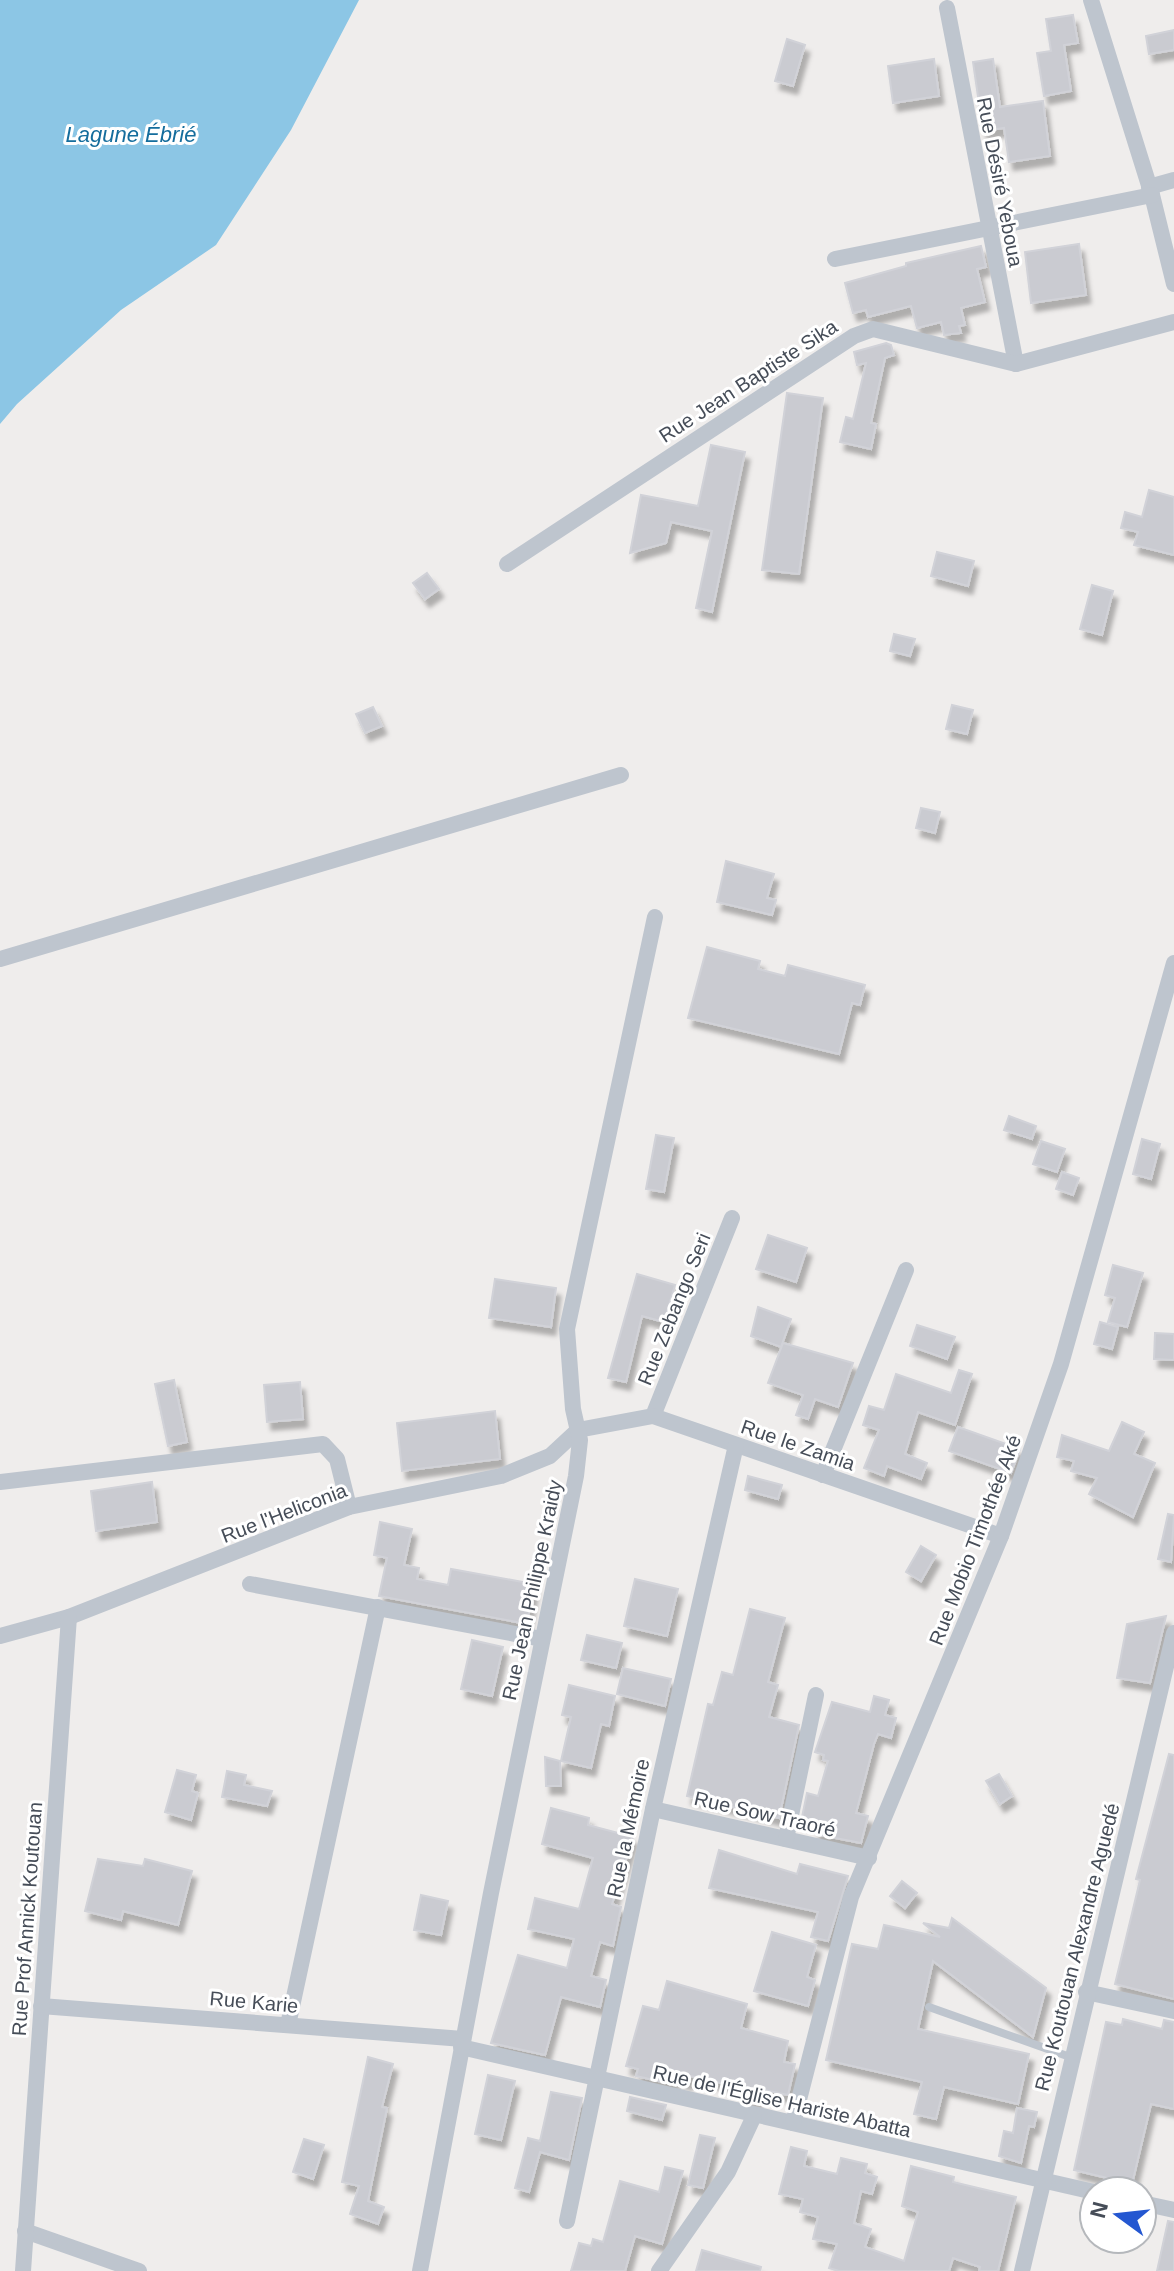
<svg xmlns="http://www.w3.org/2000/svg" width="1174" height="2271" font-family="Helvetica,sans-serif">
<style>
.water{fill:#8cc6e5}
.building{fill:#cacbd1;stroke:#d1d2d8;stroke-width:2;filter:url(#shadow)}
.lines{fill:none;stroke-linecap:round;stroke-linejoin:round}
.lane{stroke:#bec5ce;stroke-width:8}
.street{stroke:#bec5ce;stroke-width:16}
.labels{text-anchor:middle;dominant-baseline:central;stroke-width:6;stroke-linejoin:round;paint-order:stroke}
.street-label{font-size:20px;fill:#464d58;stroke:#fff}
.water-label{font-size:22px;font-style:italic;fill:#156d9d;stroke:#fff}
</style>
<defs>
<filter id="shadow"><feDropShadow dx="4.5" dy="8" stdDeviation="2" flood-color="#0004"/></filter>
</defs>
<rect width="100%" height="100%" fill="#efedec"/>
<!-- water -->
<path class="water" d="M 0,0 L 359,0 L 291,130 L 216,245 L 121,310 L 17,404 L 0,424 Z"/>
<!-- building -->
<g class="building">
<path d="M 1073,15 L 1078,43 L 1064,45 L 1071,91 L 1044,96 L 1037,53 L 1051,51 L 1046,19 Z"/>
<path d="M 1174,30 L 1174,50 L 1149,54 L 1146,36 Z"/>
<path d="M 787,39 L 805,45 L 793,86 L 775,81 Z"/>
<path d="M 934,59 L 939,96 L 893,103 L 888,66 Z"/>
<path d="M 993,59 L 1000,107 L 1043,101 L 1050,156 L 1009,162 L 1004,128 L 983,131 L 973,62 Z"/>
<path d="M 1079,244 L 1086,295 L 1031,303 L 1025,252 Z"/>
<path d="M 981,246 L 986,267 L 977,269 L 985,302 L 961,308 L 965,325 L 959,326 L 961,333 L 944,335 L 941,322 L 917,328 L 911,306 L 868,317 L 866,310 L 853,313 L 845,283 L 906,266 L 906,263 Z"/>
<path d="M 886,343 L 891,345 L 894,355 L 885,358 L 871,423 L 876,424 L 871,449 L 840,442 L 846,417 L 853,419 L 866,363 L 857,365 L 854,352 Z"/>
<path d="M 787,393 L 823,398 L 799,574 L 762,570 Z"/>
<path d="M 711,445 L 745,452 L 712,612 L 696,608 L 712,531 L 671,522 L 666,543 L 630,553 L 641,495 L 698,506 Z"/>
<path d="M 1149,490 L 1174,497 L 1174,555 L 1134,545 L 1138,532 L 1121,528 L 1125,512 L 1142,517 Z"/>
<path d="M 937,552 L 974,561 L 968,586 L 931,576 Z"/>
<path d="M 427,573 L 439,589 L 425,599 L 413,583 Z"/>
<path d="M 1092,585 L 1113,591 L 1102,635 L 1080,629 Z"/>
<path d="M 894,634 L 915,639 L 910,656 L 890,651 Z"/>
<path d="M 952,705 L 973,710 L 967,734 L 946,729 Z"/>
<path d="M 373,707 L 382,726 L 365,733 L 356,714 Z"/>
<path d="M 921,808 L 940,812 L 935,833 L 916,828 Z"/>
<path d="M 726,861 L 774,874 L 767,898 L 776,900 L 772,915 L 717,902 Z"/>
<path d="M 707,947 L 760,961 L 758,969 L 785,976 L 788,965 L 865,985 L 860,1005 L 852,1003 L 839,1054 L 688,1018 Z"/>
<path d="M 1009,1116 L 1036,1126 L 1032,1139 L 1004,1130 Z"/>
<path d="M 656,1135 L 674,1138 L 664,1192 L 646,1189 Z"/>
<path d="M 1142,1139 L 1160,1144 L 1151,1179 L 1133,1174 Z"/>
<path d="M 1041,1141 L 1065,1149 L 1057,1172 L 1033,1164 Z"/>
<path d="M 1062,1172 L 1079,1178 L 1073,1195 L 1056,1189 Z"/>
<path d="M 768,1235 L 807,1248 L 796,1282 L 756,1269 Z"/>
<path d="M 1113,1265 L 1143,1273 L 1127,1327 L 1108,1322 L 1115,1298 L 1105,1295 Z"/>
<path d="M 637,1274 L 675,1285 L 664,1322 L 642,1316 L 626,1382 L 608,1378 Z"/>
<path d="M 495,1279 L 556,1288 L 551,1327 L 489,1318 Z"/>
<path d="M 758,1307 L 791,1319 L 781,1347 L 751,1336 Z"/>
<path d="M 1100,1322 L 1118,1327 L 1112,1349 L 1094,1344 Z"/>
<path d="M 917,1325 L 955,1337 L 947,1359 L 910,1346 Z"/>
<path d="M 1155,1333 L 1174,1334 L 1174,1360 L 1154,1359 Z"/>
<path d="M 783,1343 L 853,1363 L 838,1407 L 815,1399 L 808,1419 L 796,1415 L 803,1395 L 768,1383 Z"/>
<path d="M 959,1370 L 972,1374 L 955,1425 L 918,1412 L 905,1454 L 927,1463 L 921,1479 L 887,1466 L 884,1476 L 864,1468 L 879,1430 L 863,1425 L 869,1406 L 884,1410 L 896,1374 L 951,1393 Z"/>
<path d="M 174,1380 L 187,1442 L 168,1446 L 155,1384 Z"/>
<path d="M 300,1382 L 303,1419 L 267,1422 L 264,1385 Z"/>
<path d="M 495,1411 L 500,1459 L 402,1471 L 397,1423 Z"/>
<path d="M 1122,1422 L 1144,1432 L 1134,1454 L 1155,1463 L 1133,1517 L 1089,1494 L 1097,1478 L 1071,1471 L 1074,1461 L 1057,1457 L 1062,1435 L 1109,1451 Z"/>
<path d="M 958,1427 L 1020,1449 L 1011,1473 L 949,1451 Z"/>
<path d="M 748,1476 L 782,1485 L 778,1499 L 745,1490 Z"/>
<path d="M 152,1482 L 157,1522 L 96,1531 L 91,1491 Z"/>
<path d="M 1168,1514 L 1174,1515 L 1171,1562 L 1158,1559 Z"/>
<path d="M 380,1522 L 412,1529 L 404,1565 L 419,1568 L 417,1579 L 448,1585 L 451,1569 L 534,1584 L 527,1624 L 379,1596 L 387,1558 L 374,1555 Z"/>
<path d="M 921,1546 L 936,1555 L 921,1581 L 906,1572 Z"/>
<path d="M 635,1579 L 678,1589 L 667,1636 L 624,1626 Z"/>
<path d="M 750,1609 L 785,1618 L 768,1682 L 778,1685 L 769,1717 L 799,1725 L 779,1818 L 687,1796 L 708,1704 L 713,1705 L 722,1672 L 733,1675 Z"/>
<path d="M 1166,1616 L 1150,1683 L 1117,1678 L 1127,1624 Z"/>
<path d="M 587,1635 L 622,1643 L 616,1668 L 581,1660 Z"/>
<path d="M 472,1640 L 503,1647 L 492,1696 L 461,1689 Z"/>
<path d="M 623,1668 L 671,1679 L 665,1706 L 617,1694 Z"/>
<path d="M 569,1685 L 615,1696 L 609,1726 L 601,1724 L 591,1768 L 561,1761 L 571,1717 L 562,1715 Z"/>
<path d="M 874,1696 L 889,1700 L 885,1715 L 896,1718 L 891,1738 L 878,1734 L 874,1744 L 856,1813 L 868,1816 L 861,1843 L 815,1834 L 815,1821 L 802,1817 L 807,1793 L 818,1796 L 828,1761 L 823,1760 L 824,1755 L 815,1752 L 832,1702 L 870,1712 Z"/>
<path d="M 1169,1754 L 1174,1755 L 1174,1999 L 1115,1984 L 1140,1880 L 1136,1879 Z"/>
<path d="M 545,1757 L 560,1761 L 561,1786 L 546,1786 Z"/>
<path d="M 177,1770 L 196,1775 L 192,1791 L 198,1793 L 191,1820 L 165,1812 Z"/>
<path d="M 227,1771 L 246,1775 L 244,1785 L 272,1791 L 267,1806 L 222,1797 Z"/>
<path d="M 999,1774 L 1012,1796 L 1000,1804 L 986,1781 Z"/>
<path d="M 551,1808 L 589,1818 L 588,1825 L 633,1837 L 612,1904 L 621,1907 L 613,1946 L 600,1942 L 591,1976 L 606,1980 L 600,2007 L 561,1997 L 545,2055 L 491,2043 L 518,1955 L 567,1968 L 574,1939 L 528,1929 L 535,1898 L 579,1909 L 593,1858 L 542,1844 Z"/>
<path d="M 719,1850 L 797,1874 L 800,1864 L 848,1876 L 828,1941 L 811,1937 L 818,1912 L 709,1888 Z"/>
<path d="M 98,1859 L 143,1866 L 145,1859 L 192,1871 L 178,1925 L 123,1911 L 121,1920 L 85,1911 Z"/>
<path d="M 902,1881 L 917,1893 L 905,1908 L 890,1896 Z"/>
<path d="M 421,1895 L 448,1901 L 441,1935 L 414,1930 Z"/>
<path d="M 952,1918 L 1046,1988 L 1033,2037 L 933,1961 L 918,2029 L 1029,2054 L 1018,2104 L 944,2087 L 936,2119 L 914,2114 L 922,2082 L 826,2060 L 852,1944 L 878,1949 L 884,1925 L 940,1937 L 923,1923 L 949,1928 Z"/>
<path d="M 772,1932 L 816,1945 L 807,1977 L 815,1980 L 808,2006 L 754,1991 Z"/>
<path d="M 667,1981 L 747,2004 L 741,2028 L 788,2041 L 784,2062 L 795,2064 L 788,2095 L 760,2089 L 757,2101 L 738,2096 L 740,2087 L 690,2076 L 688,2082 L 674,2078 L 672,2084 L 636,2076 L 638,2069 L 626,2066 L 643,2006 L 659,2010 Z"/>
<path d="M 1123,2019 L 1162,2029 L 1164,2020 L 1174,2022 L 1174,2109 L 1151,2104 L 1132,2184 L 1074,2170 L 1106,2022 L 1122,2025 Z"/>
<path d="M 368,2057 L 393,2064 L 382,2107 L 387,2108 L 368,2201 L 384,2207 L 378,2224 L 350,2214 L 359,2186 L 342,2182 Z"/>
<path d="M 488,2075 L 515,2081 L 501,2140 L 475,2134 Z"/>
<path d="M 551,2092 L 582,2098 L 569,2160 L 540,2152 L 529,2192 L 515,2188 L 528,2138 L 540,2141 Z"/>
<path d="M 630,2097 L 666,2105 L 662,2120 L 627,2111 Z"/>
<path d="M 1017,2108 L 1037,2112 L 1034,2127 L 1029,2126 L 1021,2163 L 999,2156 L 1004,2131 L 1013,2133 Z"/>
<path d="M 700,2135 L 715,2138 L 703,2188 L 688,2185 Z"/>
<path d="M 304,2139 L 324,2145 L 313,2179 L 293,2172 Z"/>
<path d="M 791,2147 L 807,2151 L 804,2166 L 837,2174 L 841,2158 L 867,2164 L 865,2173 L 877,2177 L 872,2194 L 861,2191 L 854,2223 L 871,2229 L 865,2247 L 904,2261 L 918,2212 L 902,2206 L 911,2166 L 954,2177 L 953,2182 L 1016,2197 L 998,2271 L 979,2271 L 980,2267 L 953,2258 L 949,2271 L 839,2271 L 829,2268 L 837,2244 L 813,2239 L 818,2217 L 800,2212 L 803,2199 L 779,2194 Z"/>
<path d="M 665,2167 L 683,2171 L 662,2244 L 635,2236 L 625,2271 L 571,2271 L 579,2243 L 591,2246 L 593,2239 L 603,2242 L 620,2181 L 659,2192 Z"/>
<path d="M 1168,2221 L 1174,2222 L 1174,2271 L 1157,2271 Z"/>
<path d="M 702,2250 L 761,2267 L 760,2271 L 696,2271 Z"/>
</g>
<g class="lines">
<!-- lane -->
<path class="lane" d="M 929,2007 L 1070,2057"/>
<!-- street -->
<g class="street">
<path d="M 1091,0 L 1152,195 L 1174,284"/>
<path d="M 947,8 L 1016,364"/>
<path d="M 1149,187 L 1174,180"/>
<path d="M 835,259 L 1152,195"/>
<path d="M 507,564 L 854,336 L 873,329 L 1016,364 L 1174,322"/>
<path d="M 0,959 L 621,775"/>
<path d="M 653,1416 L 732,1218"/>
<path d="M 823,1475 L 906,1270"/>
<path d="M 0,1482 L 323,1444 L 337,1459 L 349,1507"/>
<path d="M 250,1584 L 542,1639"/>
<path d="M 0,1636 L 69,1617 L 349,1507 L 501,1476 L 550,1456 L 578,1430 L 653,1416 L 1001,1536"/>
<path d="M 653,1809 L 869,1858"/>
<path d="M 786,1839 L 816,1695"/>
<path d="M 1086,1992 L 1174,2011"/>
<path d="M 41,2006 L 463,2039"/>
<path d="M 288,2025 L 378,1607"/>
<path d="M 461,2047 L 1094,2192"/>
<path d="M 793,2123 L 851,1897 L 1001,1536 L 1061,1364 L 1174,963"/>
<path d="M 1142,2203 L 1174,2210"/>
<path d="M 567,2221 L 653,1809 L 736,1445"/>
<path d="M 25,2231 L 139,2271"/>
<path d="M 23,2271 L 69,1617"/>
<path d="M 420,2271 L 491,1893 L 576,1476 L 580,1440 L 573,1409 L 567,1329 L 655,917"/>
<path d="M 659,2271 L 728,2172 L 754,2116"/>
<path d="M 1022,2271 L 1174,1633"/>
</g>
</g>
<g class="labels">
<!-- street labels -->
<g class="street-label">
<text transform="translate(1000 182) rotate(79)">Rue Désiré Yeboua</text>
<text transform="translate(748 381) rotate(-33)">Rue Jean Baptiste Sika</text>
<text transform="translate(674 1309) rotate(-68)">Rue Zebango Seri</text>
<text transform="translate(798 1445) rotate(19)">Rue le Zamia</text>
<text transform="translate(284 1513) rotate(-21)">Rue l'Heliconia</text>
<text transform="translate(975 1540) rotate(-69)">Rue Mobio Timothée Aké</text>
<text transform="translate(532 1590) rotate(-78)">Rue Jean Philippe Kraidy</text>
<text transform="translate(765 1814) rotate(13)">Rue Sow Traoré</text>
<text transform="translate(628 1828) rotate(-78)">Rue la Mémoire</text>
<text transform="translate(27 1919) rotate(-86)">Rue Prof Annick Koutouan</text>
<text transform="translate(1077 1947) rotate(-76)">Rue Koutouan Alexandre Aguedé</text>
<text transform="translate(254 2002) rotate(5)">Rue Karie</text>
<text transform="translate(782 2101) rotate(13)">Rue de l'Église Hariste Abatta</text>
</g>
<!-- water labels -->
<g class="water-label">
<text x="131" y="134">Lagune Ébrié</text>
</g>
</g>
<!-- north arrow -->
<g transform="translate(1118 2215) rotate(285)"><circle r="38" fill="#ffffff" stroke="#b5b8bc" stroke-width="2"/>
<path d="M0-6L14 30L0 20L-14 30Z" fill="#2457d1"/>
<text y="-12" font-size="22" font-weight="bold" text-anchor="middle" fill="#464d58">N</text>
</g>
</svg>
